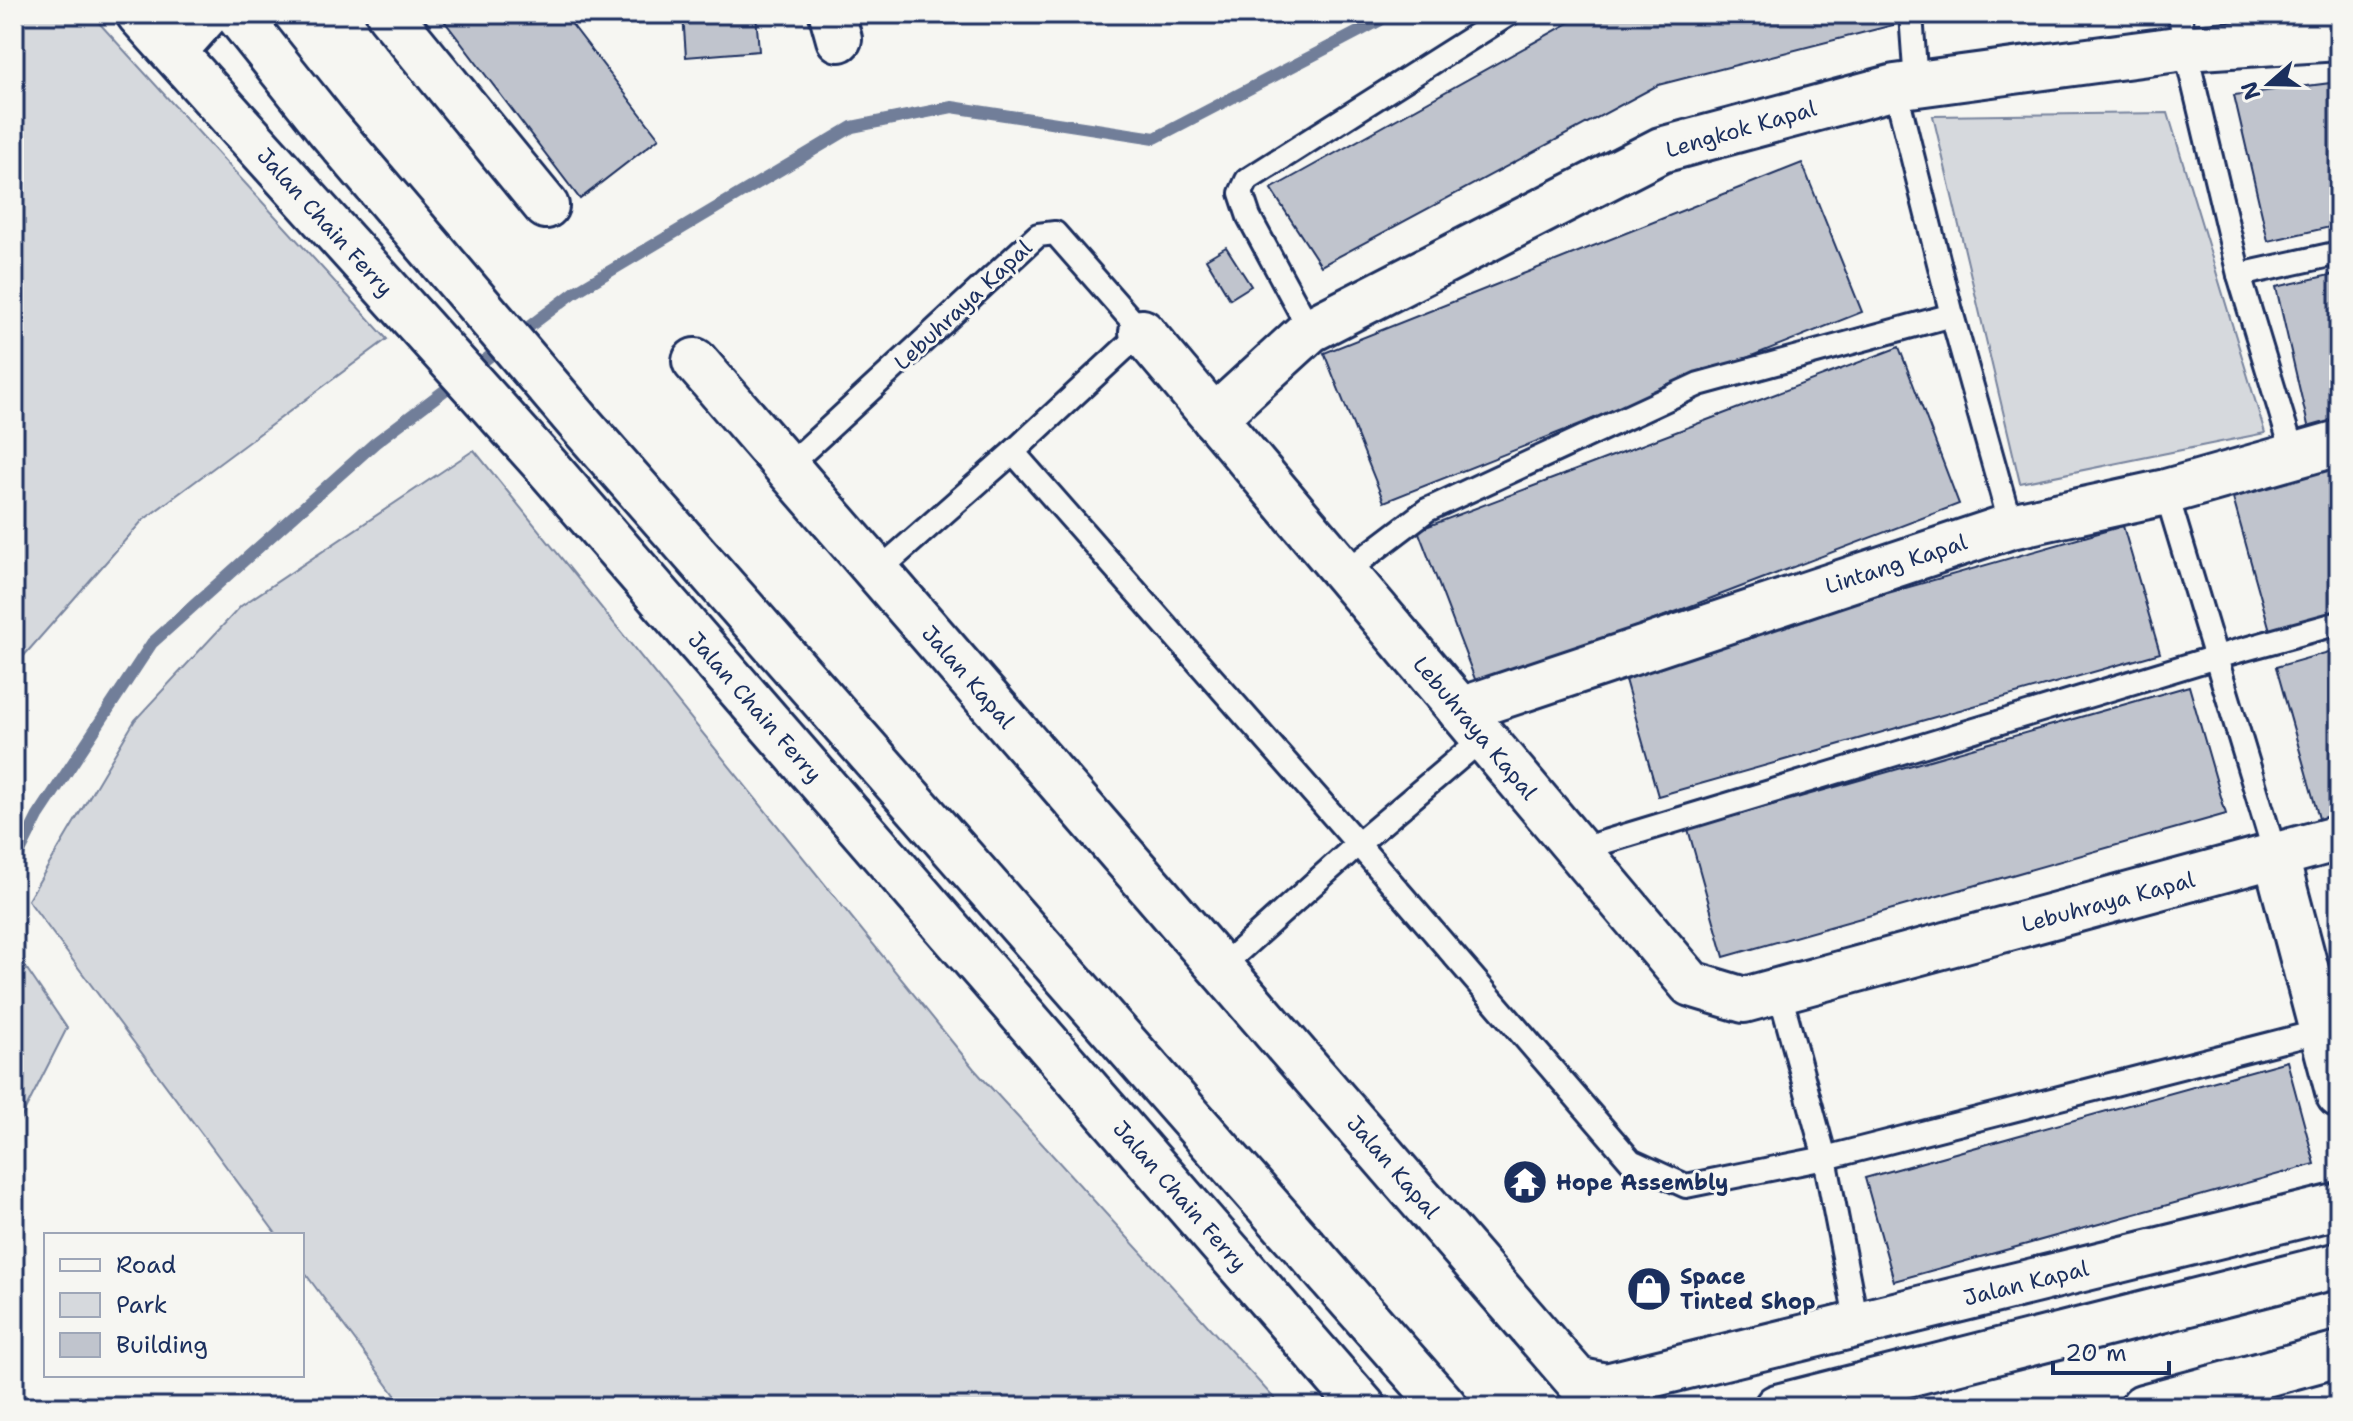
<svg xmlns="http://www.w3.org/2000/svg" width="2353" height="1421" font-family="'Shantell Sans',sans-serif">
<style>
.green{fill:#d6d9dd;stroke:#78849e;stroke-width:2}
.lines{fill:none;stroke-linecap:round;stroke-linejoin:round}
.stream{stroke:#717e99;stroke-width:12}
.building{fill:#c0c4cd;stroke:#1b2f5e;stroke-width:2}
.lane-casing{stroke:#1b2f5e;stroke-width:28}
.street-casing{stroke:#1b2f5e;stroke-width:50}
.highway-casing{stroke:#1b2f5e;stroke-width:50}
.lane{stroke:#f6f6f2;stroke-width:22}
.street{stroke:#f6f6f2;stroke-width:44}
.highway{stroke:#f6f6f2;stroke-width:44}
.labels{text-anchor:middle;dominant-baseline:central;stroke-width:6;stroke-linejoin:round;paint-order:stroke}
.street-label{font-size:22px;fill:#1b2f5e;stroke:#f6f6f2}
.poi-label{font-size:22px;font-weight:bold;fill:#1b2f5e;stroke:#f6f6f2;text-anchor:start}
</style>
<rect width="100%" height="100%" fill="#f6f6f2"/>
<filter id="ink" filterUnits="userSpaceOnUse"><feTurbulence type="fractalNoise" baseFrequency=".0125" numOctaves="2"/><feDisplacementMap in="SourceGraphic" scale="16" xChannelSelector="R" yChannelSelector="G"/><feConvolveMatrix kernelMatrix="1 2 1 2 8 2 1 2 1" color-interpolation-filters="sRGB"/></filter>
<g filter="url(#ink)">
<!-- green -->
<g class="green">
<path d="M 14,14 L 91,14 L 387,339 L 142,521 L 14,667 Z"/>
<path d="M 2168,113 L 2265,433 L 2020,483 L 1933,116 Z"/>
<path d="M 474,450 L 974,1069 L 1282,1407 L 404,1407 L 302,1269 L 302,1235 L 277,1235 L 28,900 L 135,720 L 241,606 Z"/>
<path d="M 14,950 L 67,1028 L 14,1132 Z"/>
</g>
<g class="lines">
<!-- stream -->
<path class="stream" d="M 14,864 L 38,816 L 152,643 L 375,443 L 575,292 L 852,127 L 952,107 L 1155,138 L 1379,21 L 1388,14"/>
</g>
<!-- building -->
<g class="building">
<path d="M 439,14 L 564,14 L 659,138 L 580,199 Z"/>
<path d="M 683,14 L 756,14 L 759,51 L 686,57 Z"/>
<path d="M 1585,14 L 1896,14 L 1897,24 L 1658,85 L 1321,266 L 1271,189 Z"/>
<path d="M 2339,82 L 2339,225 L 2268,241 L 2234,95 Z"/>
<path d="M 1802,163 L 1862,312 L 1384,502 L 1324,353 Z"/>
<path d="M 1226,247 L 1251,286 L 1230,299 L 1206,259 Z"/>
<path d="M 2339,273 L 2339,427 L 2310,434 L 2276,287 Z"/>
<path d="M 1899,347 L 1959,504 L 1478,687 L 1418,530 Z"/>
<path d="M 2339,453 L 2339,615 L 2271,634 L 2229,484 Z"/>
<path d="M 2123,526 L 2160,653 L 1658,796 L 1622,669 Z"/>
<path d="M 2339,649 L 2339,816 L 2320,822 L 2276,667 Z"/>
<path d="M 2189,686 L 2226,814 L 1724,957 L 1688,829 Z"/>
<path d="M 2287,1061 L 2315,1164 L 1894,1281 L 1865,1178 Z"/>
</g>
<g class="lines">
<!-- lane casing -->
<g class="lane-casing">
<g id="lane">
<path d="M 1911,14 L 1916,84"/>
<path d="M 2180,14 L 2185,48 L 2239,275 L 2294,456"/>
<path d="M 1895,87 L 1952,315 L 2011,526"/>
<path d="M 2239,275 L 2339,253"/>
<path d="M 1310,330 L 1249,217 L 1241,193 L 1247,180 L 1509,14"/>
<path d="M 1013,452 L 1358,844 L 1631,1161 L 1686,1186 L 1825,1158 L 2329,1029"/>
<path d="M 787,467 L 1038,235 L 1055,233 L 1142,332 L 1013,452 L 877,572"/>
<path d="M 2166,492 L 2276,857"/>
<path d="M 1344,573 L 1427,510 L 1699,384 L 1952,315"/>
<path d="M 1578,850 L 2216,657 L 2339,623"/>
<path d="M 1220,968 L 1358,844 L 1483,738"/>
<path d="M 1779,990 L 1825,1158 L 1857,1324"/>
</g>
</g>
<!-- street casing -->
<g class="street-casing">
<g id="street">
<path d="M 389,14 L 546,206"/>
<path d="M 832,14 L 839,39"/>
<path d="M 174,51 L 207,14"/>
<path d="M 1142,332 L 1691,984 L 1744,1000 L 2339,838"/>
<path d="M 695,361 L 1577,1380 L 1606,1386 L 2339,1206"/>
<path d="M 1214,418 L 1310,330 L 1661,150 L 1895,87 L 2185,48 L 2339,38"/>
<path d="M 1460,710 L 2011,526 L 2166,492 L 2339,443"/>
<path d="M 2276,857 L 2339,1095"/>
<path d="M 1777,1407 L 2339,1265"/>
<path d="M 2143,1407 L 2339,1354"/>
</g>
</g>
<!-- highway casing -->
<g class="highway-casing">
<g id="highway">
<path d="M 139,14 L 541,460 L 1363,1407"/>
<path d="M 237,14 L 328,128 L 582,426 L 1445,1407"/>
</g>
</g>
<!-- lane -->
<use href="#lane" class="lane"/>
<!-- street -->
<use href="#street" class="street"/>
<!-- highway -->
<use href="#highway" class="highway"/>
</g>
</g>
<!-- icons -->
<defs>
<g id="temple-disc" transform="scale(2.3)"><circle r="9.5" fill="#1b2f5e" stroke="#f6f6f2"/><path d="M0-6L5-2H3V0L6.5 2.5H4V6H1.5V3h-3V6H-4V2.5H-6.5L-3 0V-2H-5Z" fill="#fff"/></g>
<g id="shop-disc" transform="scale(2.3)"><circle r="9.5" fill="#1b2f5e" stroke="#f6f6f2"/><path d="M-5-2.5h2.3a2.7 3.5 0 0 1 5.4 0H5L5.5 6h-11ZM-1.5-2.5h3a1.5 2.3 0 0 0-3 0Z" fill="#fff"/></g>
</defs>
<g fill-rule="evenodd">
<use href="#temple-disc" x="1525" y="1182"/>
<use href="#shop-disc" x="1649" y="1289"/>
</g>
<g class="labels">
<!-- street labels -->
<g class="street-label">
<text transform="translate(1741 129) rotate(-16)">Lengkok Kapal</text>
<text transform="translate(325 222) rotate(48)">Jalan Chain Ferry</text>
<text transform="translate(963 305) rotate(-43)">Lebuhraya Kapal</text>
<text transform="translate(1896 564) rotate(-18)">Lintang Kapal</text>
<text transform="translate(968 677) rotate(49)">Jalan Kapal</text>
<text transform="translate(755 707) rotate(49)">Jalan Chain Ferry</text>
<text transform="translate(1475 728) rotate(50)">Lebuhraya Kapal</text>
<text transform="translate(2108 902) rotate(-15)">Lebuhraya Kapal</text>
<text transform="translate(1393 1167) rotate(49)">Jalan Kapal</text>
<text transform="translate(1180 1196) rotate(49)">Jalan Chain Ferry</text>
<text transform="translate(2026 1283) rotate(-14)">Jalan Kapal</text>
</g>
<!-- poi labels -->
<g class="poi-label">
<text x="1556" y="1182">Hope Assembly</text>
<text x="1680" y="1276">Space<tspan x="1680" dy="25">Tinted Shop</tspan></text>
</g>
</g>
<!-- margin -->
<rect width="2353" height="1421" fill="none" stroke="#f6f6f2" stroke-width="48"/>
<rect x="24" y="24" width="2305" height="1373" fill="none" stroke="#1b2f5e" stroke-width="3" filter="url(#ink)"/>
<!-- legend -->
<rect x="44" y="1233" width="260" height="144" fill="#f6f6f2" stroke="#9ea6b7" stroke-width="2"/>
<rect x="60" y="1259" width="40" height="12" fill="#f6f6f2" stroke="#9ea6b7" stroke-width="2"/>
<text x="116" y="1273" font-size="24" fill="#1b2f5e">Road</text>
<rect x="60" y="1293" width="40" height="24" fill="#d6d9dd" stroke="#9ea6b7" stroke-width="2"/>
<text x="116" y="1313" font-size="24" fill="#1b2f5e">Park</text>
<rect x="60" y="1333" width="40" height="24" fill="#c0c4cd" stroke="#9ea6b7" stroke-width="2"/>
<text x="116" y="1353" font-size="24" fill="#1b2f5e">Building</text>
<!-- north arrow -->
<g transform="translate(2269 84) rotate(250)" stroke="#f6f6f2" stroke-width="6" paint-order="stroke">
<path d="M0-6L14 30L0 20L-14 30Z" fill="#1b2f5e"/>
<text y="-12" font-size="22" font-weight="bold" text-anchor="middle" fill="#1b2f5e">N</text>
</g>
<!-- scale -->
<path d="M2053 1361v12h116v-12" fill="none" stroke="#1b2f5e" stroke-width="4"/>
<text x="2065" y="1361" font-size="24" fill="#1b2f5e" stroke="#f6f6f2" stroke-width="6" paint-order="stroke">20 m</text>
</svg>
